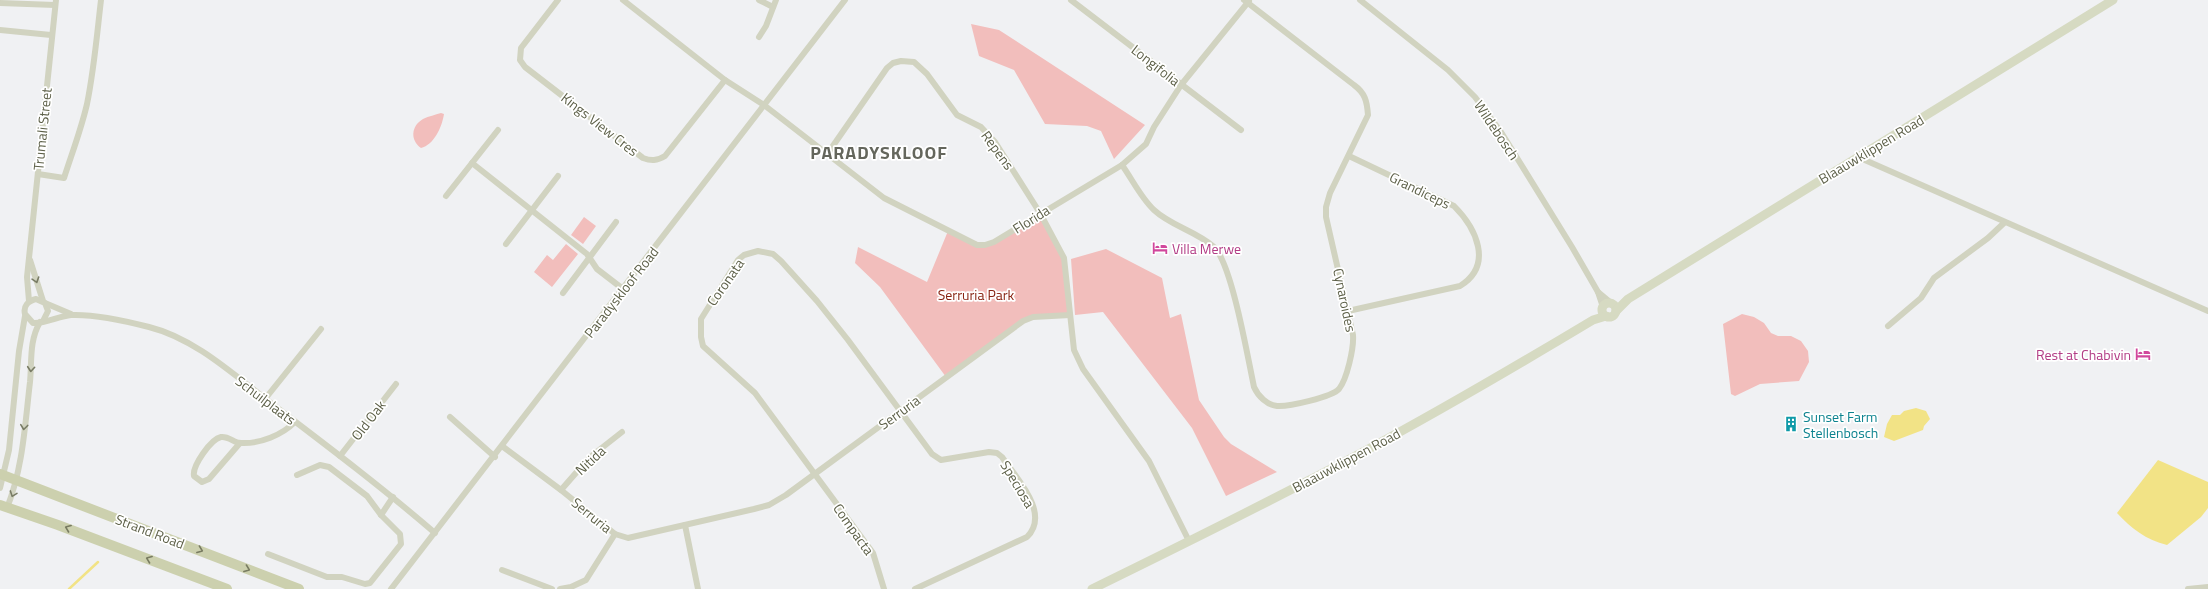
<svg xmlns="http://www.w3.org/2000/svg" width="2208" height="589" font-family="'Titillium Web',sans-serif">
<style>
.green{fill:#f2bebc}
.water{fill:#f2e386}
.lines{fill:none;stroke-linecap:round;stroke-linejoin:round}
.stream{stroke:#f2e386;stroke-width:2.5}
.street{stroke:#d1d3c0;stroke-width:6}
.secondary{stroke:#d6dac2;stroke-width:9}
.primary{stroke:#ccd0ae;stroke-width:10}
.oneway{stroke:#797c65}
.oneway2{stroke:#787b61}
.labels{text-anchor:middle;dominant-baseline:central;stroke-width:3.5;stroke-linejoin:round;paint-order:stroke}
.street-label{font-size:14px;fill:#5c5f47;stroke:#fff}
.hotel-label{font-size:14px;fill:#b23c85;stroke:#fff;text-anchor:start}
.park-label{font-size:14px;fill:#872211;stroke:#fff}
.culture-label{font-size:14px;fill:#0d838f;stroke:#fff;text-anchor:start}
.district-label{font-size:18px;font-weight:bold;letter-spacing:1px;fill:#64665c;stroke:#fff}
</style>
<rect width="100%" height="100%" fill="#f0f1f3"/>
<!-- green -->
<g class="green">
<path d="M 971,24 L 999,30 L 1145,125 L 1114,159 L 1101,131 L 1087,126 L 1045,124 L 1014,70 L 979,56 Z"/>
<path d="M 441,113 L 444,114 C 442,127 434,145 421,148 C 410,140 411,126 423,119 C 429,116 435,115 441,113 Z"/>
<path d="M 1040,213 L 1064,258 L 1070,315 L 1033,317 L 946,377 L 880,287 L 855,263 L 858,247 L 927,282 L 948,231 L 985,245 Z"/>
<path d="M 584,217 L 596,226 L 583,244 L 571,235 Z"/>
<path d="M 566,244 L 578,254 L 552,287 L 534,272 L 547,255 L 553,260 Z"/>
<path d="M 1106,249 L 1162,278 L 1170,318 L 1181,314 L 1199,400 L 1224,437 L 1231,444 L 1277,472 L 1226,496 L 1192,428 L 1103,312 L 1075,315 L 1071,259 Z"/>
<path d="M 1742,314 L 1754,317 L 1764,323 L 1771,333 L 1778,336 L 1791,336 L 1801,341 L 1808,351 L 1809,362 L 1799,381 L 1760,384 L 1735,396 L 1731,394 L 1723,324 Z"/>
</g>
<!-- water -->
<g class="water">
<path d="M 1916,408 L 1926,411 L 1930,419 L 1924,426 L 1923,430 L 1894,441 L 1884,437 L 1887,424 L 1892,415 L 1900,415 L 1904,411 Z"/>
<path d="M 2158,460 L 2208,482 L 2208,508 L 2201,517 L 2167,545 C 2146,540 2131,528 2117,513 Z"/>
</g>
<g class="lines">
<!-- stream -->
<path class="stream" d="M 69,589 L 98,562"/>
<!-- street -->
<g class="street">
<path d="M 558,0 L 521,48 L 520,60 L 525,67 L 643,158 C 651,161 657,161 665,156 L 725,80 L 623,0"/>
<path d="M 759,0 L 773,7"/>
<path d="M 1071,0 L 1241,130"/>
<path d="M 1360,0 L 1448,70 L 1475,97 L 1501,132 L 1572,247 L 1598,292 L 1603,307"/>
<path d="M 0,3 L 55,5"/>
<path d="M 0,30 L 51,35"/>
<path d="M 759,37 L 766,26 L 776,0"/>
<path d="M 725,80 L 764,105 L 884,198 L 977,245 L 985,245 L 994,242 L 1122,165 L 1146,144 L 1154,127 L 1181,85 L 1249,1"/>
<path d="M 828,153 L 887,68 L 893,63 L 901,61 L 914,62 L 927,74 L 957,115 L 981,127 L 995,142 L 1040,213 L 1064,258 L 1074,350 L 1083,369 L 1149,461 L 1189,541"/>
<path d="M 1858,157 L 2208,311"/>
<path d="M 472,163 L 587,254 L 597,269 L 623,289"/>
<path d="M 1122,165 C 1132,179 1141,198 1154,210 C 1171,226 1196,231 1214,247 C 1232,264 1248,359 1254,387 C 1258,396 1267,405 1277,406 C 1288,407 1332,397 1339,389 C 1347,379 1354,348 1353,335 L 1326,217 L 1326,207 L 1330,193 L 1368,115 C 1367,101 1365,93 1354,85 L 1244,0"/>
<path d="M 38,174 L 64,178 C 72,153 81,130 87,104 C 94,70 97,34 101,0"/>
<path d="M 446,196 L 498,130"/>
<path d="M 506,244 L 558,176"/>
<path d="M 30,260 L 43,301"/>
<path d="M 1598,292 L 1610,302"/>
<path d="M 563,293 L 616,222"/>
<path d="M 29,301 L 27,277 L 56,0"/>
<path d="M 45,303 L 71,314"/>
<path d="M 1348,311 L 1460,286 C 1494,265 1476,228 1454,206 L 1349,156"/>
<path d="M 43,321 L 48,311 L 45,303 L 36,299 C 28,301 23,306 25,314 L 33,323 C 45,324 59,316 71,315 C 95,314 126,321 149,327 C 197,339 237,378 276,407 C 330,448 384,489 435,533"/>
<path d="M 1888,326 L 1921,298 L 1934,278 L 1988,238 L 2004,223"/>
<path d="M 265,399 L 321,329"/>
<path d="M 450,417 L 495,457"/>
<path d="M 240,443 L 209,479 L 202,482 L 194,476 C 192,466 211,439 221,437 C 229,436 234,443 241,443 C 260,444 282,435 295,422"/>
<path d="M 502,446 L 561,490 L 615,534 L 628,538 L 754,509 L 769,505 L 786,495 L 1023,321 L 1033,317 L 1070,315"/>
<path d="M 340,456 L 396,384"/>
<path d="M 0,488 L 9,450 L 19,351 L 25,316"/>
<path d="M 561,490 L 589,458 L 622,432"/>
<path d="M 7,508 C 23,468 25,424 30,382 C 32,361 29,341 40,322"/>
<path d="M 381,515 L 393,497"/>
<path d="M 685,525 L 698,589"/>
<path d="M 268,554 L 327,577 L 342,577 L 365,584 L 370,583 L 374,578 L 401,544 L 400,534 L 381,515 L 367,496 L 329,467 L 320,465 L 297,475"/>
<path d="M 502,570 L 552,589"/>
<path d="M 391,589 L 845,0"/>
<path d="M 560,589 L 571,587 L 586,580 L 615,534"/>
<path d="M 884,589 L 873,553 L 755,393 L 703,346 L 701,337 L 701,319 L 738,260 L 744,255 L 758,251 L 773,254 L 781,261 L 817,301 L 848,340 L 932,454 L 941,460 L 989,452 L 997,453 L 1002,457 C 1016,478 1051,513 1027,537 L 915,589"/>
<path d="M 2188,589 L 2208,587"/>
</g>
<!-- secondary -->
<g class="secondary">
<circle cx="1609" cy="310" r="7"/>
<path d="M 1616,311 L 1628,299 L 2113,0"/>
<path d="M 1092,589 C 1184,544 1275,499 1365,451 C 1443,409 1518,365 1593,320 L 1606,316"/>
</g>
<!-- primary -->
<g class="primary">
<path d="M 0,474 L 299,589"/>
<path d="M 0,505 L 58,525 L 227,589"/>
</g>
</g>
<!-- one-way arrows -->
<defs><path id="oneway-chevron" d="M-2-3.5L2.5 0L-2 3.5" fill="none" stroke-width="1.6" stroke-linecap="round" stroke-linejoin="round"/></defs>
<g class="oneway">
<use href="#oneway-chevron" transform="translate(36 280) rotate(72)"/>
<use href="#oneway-chevron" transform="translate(31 369) rotate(95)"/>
<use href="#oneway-chevron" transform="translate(24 427) rotate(97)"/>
<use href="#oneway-chevron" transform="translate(13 494) rotate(110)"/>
</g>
<g class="oneway2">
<use href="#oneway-chevron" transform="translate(68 528) rotate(-159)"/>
<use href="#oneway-chevron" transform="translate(200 550) rotate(21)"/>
<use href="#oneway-chevron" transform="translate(149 559) rotate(-159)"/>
<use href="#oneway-chevron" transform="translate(247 569) rotate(21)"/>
</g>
<!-- icons -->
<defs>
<g id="hotel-bare" transform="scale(1.2)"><path d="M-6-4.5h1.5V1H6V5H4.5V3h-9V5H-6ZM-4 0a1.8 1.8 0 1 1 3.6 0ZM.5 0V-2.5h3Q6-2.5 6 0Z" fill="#d1479c" stroke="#fff" stroke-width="2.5" paint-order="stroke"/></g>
<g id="building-bare" transform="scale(1.2)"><path d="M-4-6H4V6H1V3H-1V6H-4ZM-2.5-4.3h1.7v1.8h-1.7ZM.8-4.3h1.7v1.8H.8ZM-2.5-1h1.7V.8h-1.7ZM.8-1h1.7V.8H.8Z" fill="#0f9aa8" stroke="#fff" stroke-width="2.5" paint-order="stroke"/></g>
</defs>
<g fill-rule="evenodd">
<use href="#hotel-bare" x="1160" y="248"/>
<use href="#hotel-bare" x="2143" y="354"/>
<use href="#building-bare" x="1791" y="424"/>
</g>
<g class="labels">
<!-- street labels -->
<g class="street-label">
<text transform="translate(1156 65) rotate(38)">Longifolia</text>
<text transform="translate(600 124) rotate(38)">Kings View Cres</text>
<text transform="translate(42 129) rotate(-84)">Trumali Street</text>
<text transform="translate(1497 130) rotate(56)">Wildebosch</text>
<text transform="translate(1871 149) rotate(-31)">Blaauwklippen Road</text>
<text transform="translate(998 150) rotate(54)">Repens</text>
<text transform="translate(1420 190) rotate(26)">Grandiceps</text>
<text transform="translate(1031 219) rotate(-32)">Florida</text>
<text transform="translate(725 282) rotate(-55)">Coronata</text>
<text transform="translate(621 292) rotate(-52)">Paradyskloof Road</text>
<text transform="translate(1345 300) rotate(78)">Cynaroides</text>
<text transform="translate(266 400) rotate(37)">Schuilplaats</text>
<text transform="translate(899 412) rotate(-36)">Serruria</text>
<text transform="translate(368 420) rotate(-52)">Old Oak</text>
<text transform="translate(590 460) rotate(-43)">Nitida</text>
<text transform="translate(1346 460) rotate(-28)">Blaauwklippen Road</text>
<text transform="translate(1018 484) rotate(59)">Speciosa</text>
<text transform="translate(592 515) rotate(39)">Serruria</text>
<text transform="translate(854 529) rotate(55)">Compacta</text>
<text transform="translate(150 531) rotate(21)">Strand Road</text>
</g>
<!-- hotel labels -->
<g class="hotel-label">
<text x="1172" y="248">Villa Merwe</text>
<text x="2131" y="354" text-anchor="end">Rest at Chabivin</text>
</g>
<!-- park labels -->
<g class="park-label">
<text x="976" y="294">Serruria Park</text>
</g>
<!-- culture labels -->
<g class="culture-label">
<text x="1803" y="416">Sunset Farm<tspan x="1803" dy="16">Stellenbosch</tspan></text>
</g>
<!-- district labels -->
<g class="district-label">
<text x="879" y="152">PARADYSKLOOF</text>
</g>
</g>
</svg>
